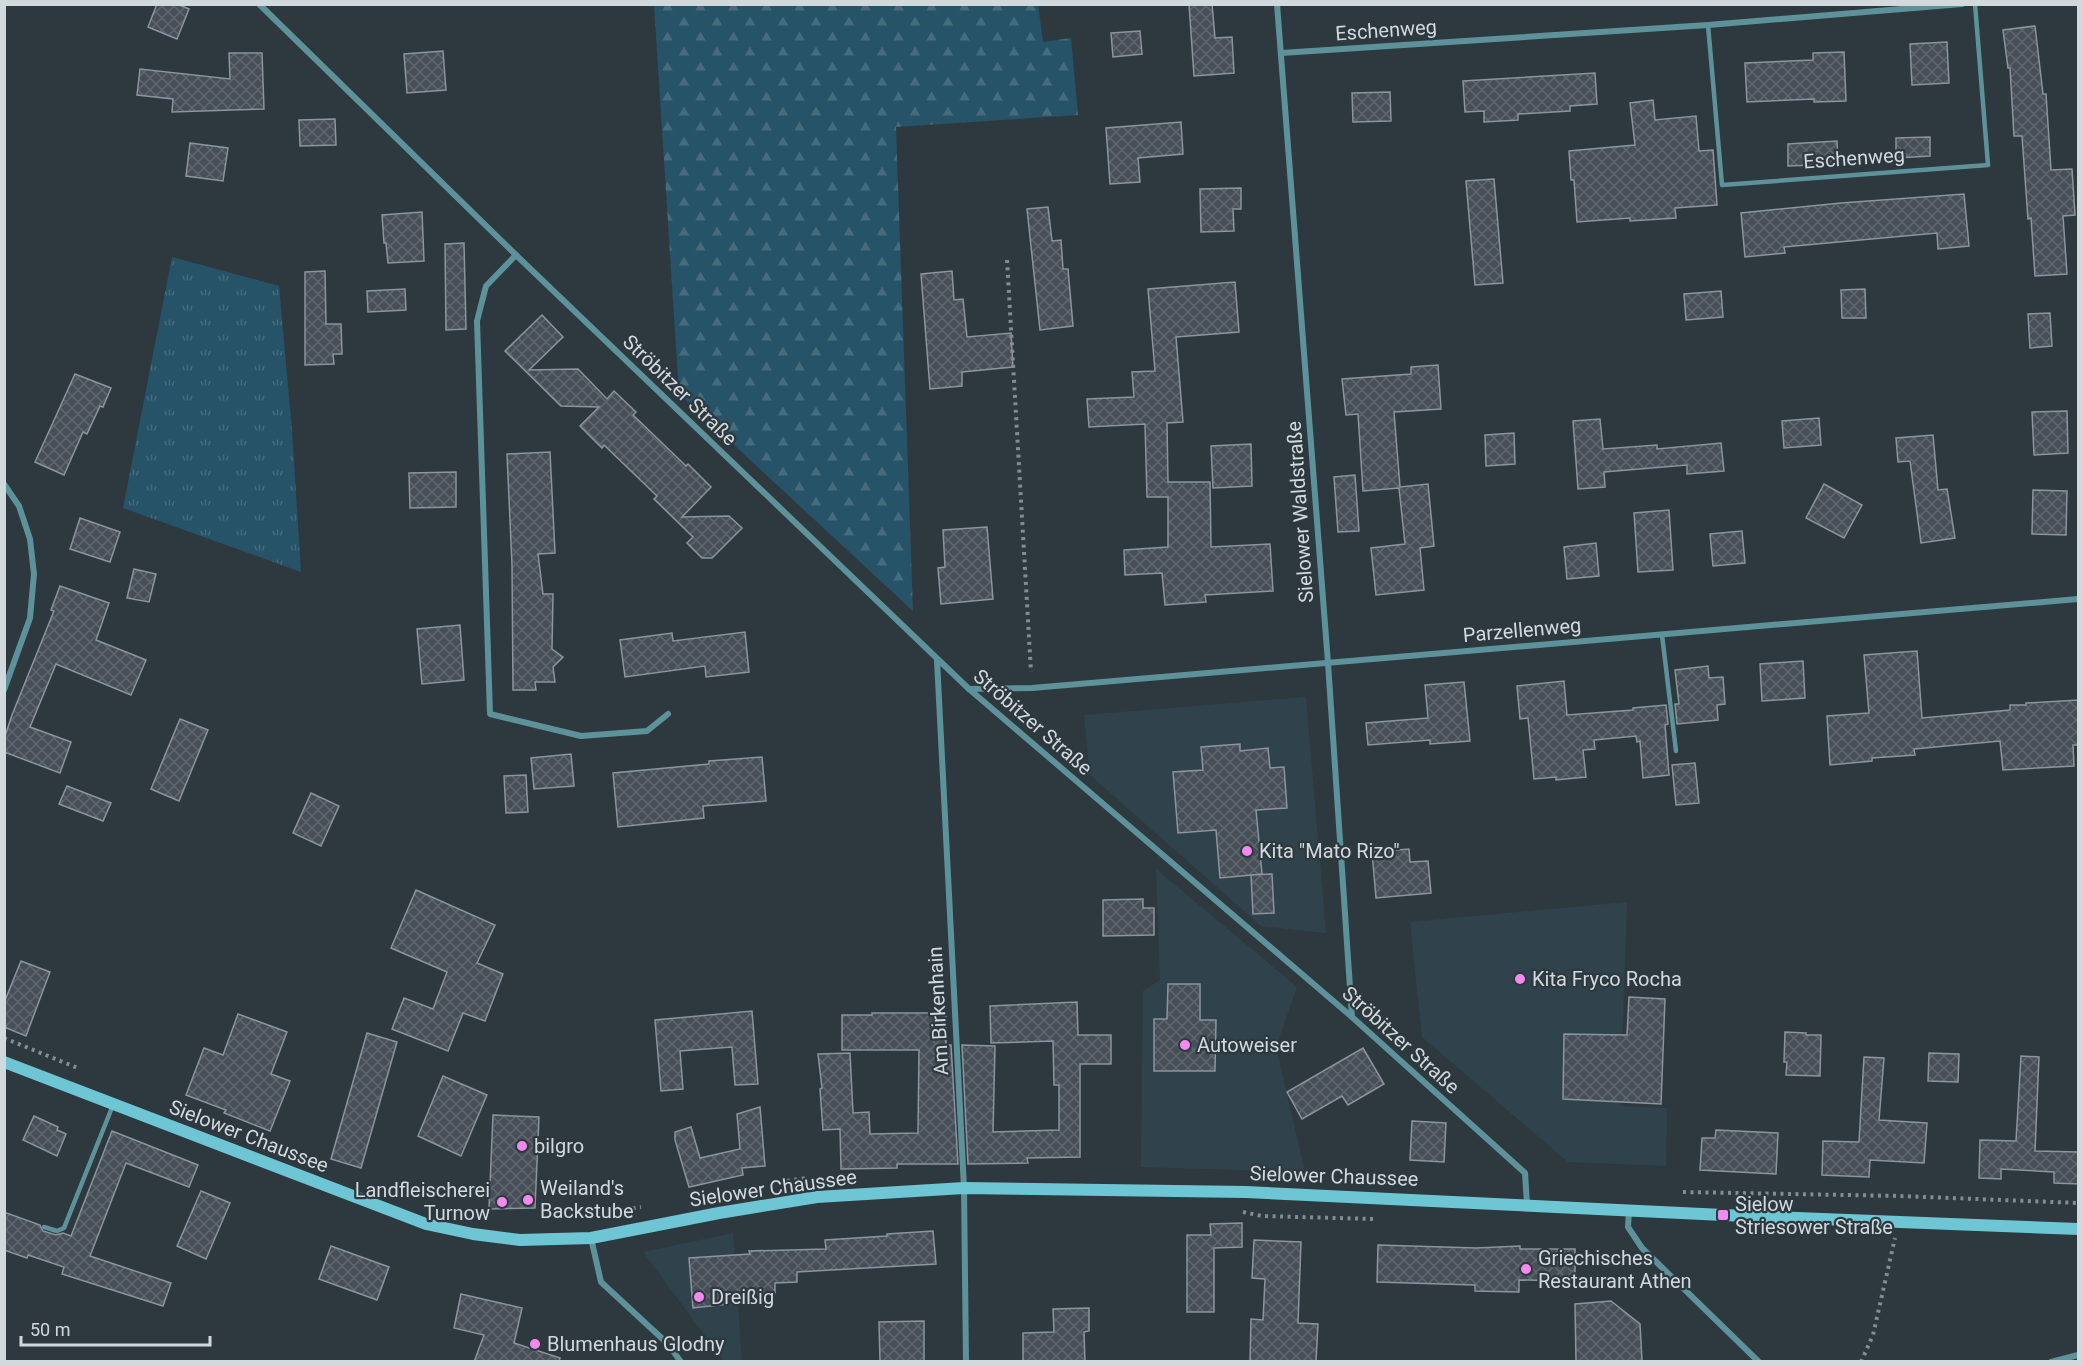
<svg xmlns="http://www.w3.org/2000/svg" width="2083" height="1366" font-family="Roboto,sans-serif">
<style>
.built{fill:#30434c}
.grass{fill:url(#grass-tufts)}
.forest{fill:url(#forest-firs)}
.building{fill:url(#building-cross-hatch);stroke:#8b949f;stroke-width:1.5}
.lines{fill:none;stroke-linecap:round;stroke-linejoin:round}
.path{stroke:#838c91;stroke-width:4;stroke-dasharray:3 4.5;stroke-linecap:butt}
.lane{stroke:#5e929b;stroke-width:4.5}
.street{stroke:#5e929b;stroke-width:6}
.secondary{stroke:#6ec6d5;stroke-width:12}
.poi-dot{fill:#f489f0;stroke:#2d393f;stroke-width:2}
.labels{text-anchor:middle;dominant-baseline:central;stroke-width:4.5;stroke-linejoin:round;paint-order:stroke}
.street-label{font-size:20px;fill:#d2d9dd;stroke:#2d393f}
.poi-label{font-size:20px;fill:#d2d9dd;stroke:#2d393f;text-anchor:start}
</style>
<defs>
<pattern id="grass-tufts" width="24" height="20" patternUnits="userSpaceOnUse" patternTransform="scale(1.5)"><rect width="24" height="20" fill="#265367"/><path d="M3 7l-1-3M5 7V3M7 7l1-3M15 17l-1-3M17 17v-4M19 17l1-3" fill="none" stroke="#456b7c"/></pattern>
<pattern id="forest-firs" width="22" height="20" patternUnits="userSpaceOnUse" patternTransform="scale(1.5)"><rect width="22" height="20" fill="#265367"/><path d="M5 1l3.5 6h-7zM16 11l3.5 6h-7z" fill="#456b7c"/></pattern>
<pattern id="building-cross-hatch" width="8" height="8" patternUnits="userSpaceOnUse" patternTransform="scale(1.5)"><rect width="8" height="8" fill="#464e57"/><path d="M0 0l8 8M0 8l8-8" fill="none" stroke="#60676f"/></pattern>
</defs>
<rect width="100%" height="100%" fill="#2d393f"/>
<!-- built -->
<g class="built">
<path d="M 1306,697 L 1326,933 L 1261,926 L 1090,775 L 1084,715 Z"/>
<path d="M 1156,869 L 1297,987 L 1276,1047 L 1305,1172 L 1141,1167 L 1143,991 L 1160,980 Z"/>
<path d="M 1627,902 L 1620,1106 L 1667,1108 L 1666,1166 L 1568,1162 L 1422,1037 L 1410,922 Z"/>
<path d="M 733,1233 L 742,1361 L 724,1361 L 643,1252 Z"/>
</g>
<!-- grass -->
<path class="grass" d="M 172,257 L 279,286 L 292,431 L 301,572 L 123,508 Z"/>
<!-- forest -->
<path class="forest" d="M 654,5 L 1038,5 L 1043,42 L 1071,38 L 1078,115 L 896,127 L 913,611 L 679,394 Z"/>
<!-- building -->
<g class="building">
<path d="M 157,4 L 177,4 L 189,9 L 177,39 L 148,27 Z"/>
<path d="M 1189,4 L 1212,4 L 1215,38 L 1232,37 L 1234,73 L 1194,76 Z"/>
<path d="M 2035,26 L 2043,94 L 2046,94 L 2051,170 L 2072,169 L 2075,215 L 2063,216 L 2067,274 L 2035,276 L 2031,218 L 2028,219 L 2022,136 L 2014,136 L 2010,68 L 2008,68 L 2003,30 Z"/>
<path d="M 1140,31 L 1142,54 L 1113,57 L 1111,33 Z"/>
<path d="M 1947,42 L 1949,83 L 1912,85 L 1910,44 Z"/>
<path d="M 443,51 L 446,90 L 407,93 L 404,54 Z"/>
<path d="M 1844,52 L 1846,101 L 1814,102 L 1814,99 L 1747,102 L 1745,63 L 1813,60 L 1813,53 Z"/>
<path d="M 229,53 L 262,53 L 264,109 L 172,112 L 173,99 L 137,95 L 140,69 L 230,79 Z"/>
<path d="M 1595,73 L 1597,104 L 1570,106 L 1570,111 L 1518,114 L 1518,120 L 1484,122 L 1484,111 L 1465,112 L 1463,81 Z"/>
<path d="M 1390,92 L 1391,121 L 1353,122 L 1352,93 Z"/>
<path d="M 1653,100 L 1655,120 L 1696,116 L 1699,151 L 1713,150 L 1717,205 L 1675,208 L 1676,218 L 1630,221 L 1630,218 L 1577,222 L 1574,180 L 1571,180 L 1569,151 L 1635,145 L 1630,103 Z"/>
<path d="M 335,119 L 336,145 L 300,146 L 299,120 Z"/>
<path d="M 1181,122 L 1183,154 L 1138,158 L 1140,182 L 1110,184 L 1106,128 Z"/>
<path d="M 1930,137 L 1930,156 L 1896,158 L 1896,138 Z"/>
<path d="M 1837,141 L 1838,164 L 1788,166 L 1788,144 Z"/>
<path d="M 190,143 L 228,148 L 223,181 L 186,176 Z"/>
<path d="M 1494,179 L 1503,283 L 1475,285 L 1466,181 Z"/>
<path d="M 1241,188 L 1241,209 L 1233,209 L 1234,231 L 1201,232 L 1200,189 Z"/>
<path d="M 1964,194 L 1969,246 L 1938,249 L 1937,233 L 1784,247 L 1785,253 L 1745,257 L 1741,213 L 1841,203 Z"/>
<path d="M 1048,207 L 1052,241 L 1061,240 L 1063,269 L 1068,269 L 1073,326 L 1040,330 L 1027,209 Z"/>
<path d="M 422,212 L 424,261 L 388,263 L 386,243 L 384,243 L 382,215 Z"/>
<path d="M 464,243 L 466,329 L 446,330 L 445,244 Z"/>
<path d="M 325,271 L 326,324 L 341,324 L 342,354 L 333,354 L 334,364 L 305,365 L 305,272 Z"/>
<path d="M 952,271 L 954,300 L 963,299 L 967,337 L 1011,333 L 1013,367 L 962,372 L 962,386 L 930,389 L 921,274 Z"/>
<path d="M 1235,282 L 1239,332 L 1176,337 L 1183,422 L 1167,423 L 1168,482 L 1210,482 L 1211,547 L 1270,544 L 1273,591 L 1205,595 L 1206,602 L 1165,605 L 1162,573 L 1125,575 L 1124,550 L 1168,547 L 1168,497 L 1147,497 L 1145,424 L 1089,427 L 1087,399 L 1134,397 L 1132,372 L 1155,371 L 1148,289 Z"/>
<path d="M 405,289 L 406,310 L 368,312 L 367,291 Z"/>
<path d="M 1865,289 L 1866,318 L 1842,318 L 1841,290 Z"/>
<path d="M 1721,291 L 1723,317 L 1686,320 L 1684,294 Z"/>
<path d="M 2050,313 L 2052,346 L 2030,348 L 2028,314 Z"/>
<path d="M 542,315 L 563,337 L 529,370 L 578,369 L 607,399 L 614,391 L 636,412 L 633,415 L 686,466 L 688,464 L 711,487 L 682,517 L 729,516 L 742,528 L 712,558 L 702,558 L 687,543 L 693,537 L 654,499 L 657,496 L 604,445 L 602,448 L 580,426 L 599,407 L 561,406 L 505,351 Z"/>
<path d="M 1438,365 L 1441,409 L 1394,412 L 1400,487 L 1428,484 L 1434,546 L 1420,548 L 1424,590 L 1376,595 L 1371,548 L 1405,544 L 1399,488 L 1363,491 L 1358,414 L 1346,415 L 1342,379 L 1411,374 L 1411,367 Z"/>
<path d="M 75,374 L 111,388 L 103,407 L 100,406 L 87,434 L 83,432 L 64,475 L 35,462 Z"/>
<path d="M 2067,411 L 2068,453 L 2034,455 L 2032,412 Z"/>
<path d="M 1819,418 L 1821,445 L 1784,448 L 1782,421 Z"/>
<path d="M 1600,419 L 1603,449 L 1657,445 L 1657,449 L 1721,443 L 1724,471 L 1687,474 L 1687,465 L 1604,472 L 1605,487 L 1578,489 L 1573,421 Z"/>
<path d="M 1514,433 L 1515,464 L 1486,466 L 1485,435 Z"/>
<path d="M 1933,435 L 1938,490 L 1947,489 L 1955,538 L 1921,543 L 1910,461 L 1898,462 L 1896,438 Z"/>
<path d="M 1251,444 L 1252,486 L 1213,488 L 1211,446 Z"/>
<path d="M 550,452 L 555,553 L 538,554 L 543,594 L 553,594 L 552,649 L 563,657 L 553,667 L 555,682 L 535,682 L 536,690 L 513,690 L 512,565 L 507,454 Z"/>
<path d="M 456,472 L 456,507 L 410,508 L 409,473 Z"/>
<path d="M 1355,475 L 1359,531 L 1338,532 L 1334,477 Z"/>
<path d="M 1824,484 L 1862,505 L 1844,538 L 1806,518 Z"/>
<path d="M 2033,490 L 2067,491 L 2066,535 L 2032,534 Z"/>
<path d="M 1669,510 L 1673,570 L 1638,572 L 1634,513 Z"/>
<path d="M 80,518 L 120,532 L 110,562 L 70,549 Z"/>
<path d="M 987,527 L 993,599 L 941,604 L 938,568 L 945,567 L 943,530 Z"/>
<path d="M 1742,531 L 1745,563 L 1713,566 L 1710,534 Z"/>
<path d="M 1596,543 L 1599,576 L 1567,579 L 1564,547 Z"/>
<path d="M 134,569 L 156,574 L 149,602 L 127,598 Z"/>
<path d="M 60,586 L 109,603 L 96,640 L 146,660 L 131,695 L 56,664 L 30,727 L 71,742 L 60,773 L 4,752 L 4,739 L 12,715 L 54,611 L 51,610 Z"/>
<path d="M 460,625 L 464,680 L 422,684 L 417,629 Z"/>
<path d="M 745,632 L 749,672 L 706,677 L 705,666 L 625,677 L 620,640 L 672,633 L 673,641 Z"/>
<path d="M 1917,651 L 1922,718 L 2010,710 L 2010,705 L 2026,705 L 2026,703 L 2079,700 L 2079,745 L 2073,745 L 2074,766 L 2003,770 L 2000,741 L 1914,749 L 1915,755 L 1872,758 L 1872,761 L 1830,765 L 1827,716 L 1869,713 L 1864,655 Z"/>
<path d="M 1803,661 L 1805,698 L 1762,701 L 1760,664 Z"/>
<path d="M 1708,666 L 1709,678 L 1723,677 L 1725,704 L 1717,705 L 1718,720 L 1677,724 L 1675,704 L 1679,704 L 1675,670 Z"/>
<path d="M 1564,681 L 1567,715 L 1633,710 L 1633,708 L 1666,705 L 1668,724 L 1665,725 L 1669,775 L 1643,778 L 1640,741 L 1637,742 L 1636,736 L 1594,740 L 1595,749 L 1583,750 L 1586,777 L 1556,780 L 1556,777 L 1534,779 L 1528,718 L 1520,719 L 1517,686 Z"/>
<path d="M 1464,682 L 1470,741 L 1430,744 L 1430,740 L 1368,745 L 1366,723 L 1428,718 L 1425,685 Z"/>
<path d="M 180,719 L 208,730 L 179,801 L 151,789 Z"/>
<path d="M 1240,744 L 1240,751 L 1268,748 L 1270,768 L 1284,767 L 1287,808 L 1256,810 L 1262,874 L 1220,878 L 1216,830 L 1178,833 L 1173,772 L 1203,770 L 1201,747 Z"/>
<path d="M 571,754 L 574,786 L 534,789 L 531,758 Z"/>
<path d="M 762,757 L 766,801 L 703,806 L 704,818 L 618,827 L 613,773 L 709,764 L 709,761 Z"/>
<path d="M 1695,763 L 1699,803 L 1676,805 L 1672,765 Z"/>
<path d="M 526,775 L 528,812 L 506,813 L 504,776 Z"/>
<path d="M 67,786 L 111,803 L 103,821 L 59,804 Z"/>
<path d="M 311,793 L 339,806 L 321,846 L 293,833 Z"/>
<path d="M 1409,849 L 1410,862 L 1428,861 L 1431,893 L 1376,898 L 1372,852 Z"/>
<path d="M 1272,874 L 1274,913 L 1253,914 L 1251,875 Z"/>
<path d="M 416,890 L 495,925 L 477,963 L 503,974 L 485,1021 L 463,1013 L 448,1051 L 392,1029 L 404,998 L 433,1009 L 447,972 L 391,948 Z"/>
<path d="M 1143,899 L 1143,908 L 1154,908 L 1154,935 L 1103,936 L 1103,900 Z"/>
<path d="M 21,961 L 50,972 L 26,1036 L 4,1027 L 4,1003 Z"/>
<path d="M 1168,984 L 1200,984 L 1200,1020 L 1216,1020 L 1215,1071 L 1154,1071 L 1154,1019 L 1167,1019 Z"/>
<path d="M 1629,997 L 1665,999 L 1661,1104 L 1563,1099 L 1564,1034 L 1627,1035 Z"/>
<path d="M 1077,1002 L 1078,1035 L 1111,1035 L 1111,1064 L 1080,1064 L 1080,1157 L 1027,1158 L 1028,1163 L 968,1164 L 962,1045 L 995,1046 L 993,1132 L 1059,1130 L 1059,1085 L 1054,1085 L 1053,1041 L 991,1043 L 990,1006 Z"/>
<path d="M 752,1011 L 758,1084 L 735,1085 L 732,1047 L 680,1051 L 683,1089 L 661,1091 L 655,1020 Z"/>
<path d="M 872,1013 L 946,1013 L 946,1045 L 951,1045 L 958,1164 L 897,1164 L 897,1168 L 841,1169 L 840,1129 L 823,1130 L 820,1089 L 822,1088 L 818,1054 L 850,1053 L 853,1113 L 869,1112 L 870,1134 L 918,1133 L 919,1050 L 842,1050 L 842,1015 L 872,1015 Z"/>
<path d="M 238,1014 L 287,1032 L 271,1074 L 290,1081 L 270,1131 L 224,1113 L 226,1110 L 186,1095 L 204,1048 L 223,1055 Z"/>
<path d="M 1785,1032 L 1806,1033 L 1806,1035 L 1821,1035 L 1820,1076 L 1786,1075 L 1787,1062 L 1784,1062 Z"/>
<path d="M 367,1033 L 397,1042 L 361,1168 L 331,1159 Z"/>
<path d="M 1363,1048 L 1384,1084 L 1348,1105 L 1342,1096 L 1302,1119 L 1287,1092 Z"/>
<path d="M 1929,1053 L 1959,1054 L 1958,1082 L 1928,1081 Z"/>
<path d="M 2021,1056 L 2039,1057 L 2035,1151 L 2079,1152 L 2079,1184 L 2054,1183 L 2054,1172 L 2001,1169 L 2001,1179 L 1979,1178 L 1980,1140 L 2016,1141 Z"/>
<path d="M 1864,1057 L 1884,1058 L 1879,1120 L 1927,1123 L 1924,1163 L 1870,1160 L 1869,1177 L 1822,1175 L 1823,1141 L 1859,1142 Z"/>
<path d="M 443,1076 L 487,1095 L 461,1156 L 418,1136 Z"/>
<path d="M 760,1107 L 765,1166 L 742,1168 L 743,1175 L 689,1187 L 675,1140 L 675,1132 L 691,1127 L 700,1158 L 740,1149 L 737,1114 Z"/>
<path d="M 493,1115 L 539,1117 L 535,1208 L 489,1209 Z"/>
<path d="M 34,1116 L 58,1127 L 57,1130 L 66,1134 L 57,1156 L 23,1140 Z"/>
<path d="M 1412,1121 L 1446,1123 L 1444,1162 L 1410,1160 Z"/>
<path d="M 1716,1130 L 1778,1133 L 1776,1174 L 1700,1170 L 1702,1138 L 1715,1138 Z"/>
<path d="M 112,1131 L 198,1165 L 189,1187 L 126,1163 L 90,1256 L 171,1283 L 163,1306 L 62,1274 L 64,1267 L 28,1255 L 27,1258 L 4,1250 L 4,1212 L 40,1225 L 43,1231 L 56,1235 L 63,1233 L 71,1236 Z"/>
<path d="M 201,1191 L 230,1203 L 206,1259 L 177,1246 Z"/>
<path d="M 1242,1223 L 1242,1247 L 1214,1248 L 1214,1312 L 1187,1312 L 1187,1235 L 1211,1235 L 1210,1224 Z"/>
<path d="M 933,1231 L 936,1264 L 797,1272 L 797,1282 L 775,1283 L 775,1293 L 727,1294 L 728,1304 L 693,1308 L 689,1258 L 750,1254 L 749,1251 L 826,1249 L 825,1240 L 887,1236 L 887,1234 Z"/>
<path d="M 1254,1240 L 1301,1242 L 1298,1323 L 1318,1324 L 1316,1362 L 1250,1362 L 1251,1319 L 1263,1320 L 1265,1279 L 1252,1278 Z"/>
<path d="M 1378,1245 L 1476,1248 L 1520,1246 L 1520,1249 L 1575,1249 L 1575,1281 L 1519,1280 L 1519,1292 L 1475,1291 L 1475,1285 L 1377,1282 Z"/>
<path d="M 331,1246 L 389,1267 L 377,1300 L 319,1279 Z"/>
<path d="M 461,1294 L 522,1308 L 514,1343 L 560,1358 L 559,1362 L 474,1362 L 484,1335 L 454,1328 Z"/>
<path d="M 1611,1301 L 1640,1324 L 1642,1361 L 1576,1362 L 1575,1304 Z"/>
<path d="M 1089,1308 L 1089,1331 L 1084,1332 L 1085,1362 L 1023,1362 L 1023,1333 L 1054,1332 L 1053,1309 Z"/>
<path d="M 924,1321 L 924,1362 L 880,1362 L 879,1322 Z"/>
</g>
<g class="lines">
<!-- path -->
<g class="path">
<path d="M 1007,260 L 1031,672"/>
<path d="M 4,1038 L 80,1069"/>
<path d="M 787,1181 L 806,1178"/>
<path d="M 1683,1192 L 1900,1196 L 2078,1203"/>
<path d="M 1243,1212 L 1262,1216 L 1373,1219"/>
<path d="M 581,1218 L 641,1207"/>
<path d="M 1861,1362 L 1873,1335 L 1895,1238"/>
</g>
<!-- lane -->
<g class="lane">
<path d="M 1708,25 L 1722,185 L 1988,165 L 1975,4"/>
<path d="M 1662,635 L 1676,751"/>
<path d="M 44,1227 L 57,1231 L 64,1228 L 113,1105"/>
</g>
<!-- street -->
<g class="street">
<path d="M 259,4 L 516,255 L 969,689 L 1352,1017 L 1525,1173 L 1527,1204"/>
<path d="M 1277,4 L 1328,663 L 1352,1017"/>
<path d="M 1281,53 L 1708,25 L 1962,4"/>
<path d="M 516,255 L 486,286 L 477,321 L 490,714 L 581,736 L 647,731 L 668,714"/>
<path d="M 4,484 L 19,506 L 30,539 L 34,574 L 30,618 L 4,690"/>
<path d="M 937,660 L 964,1188 L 966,1362"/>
<path d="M 969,689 L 1032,688 L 2078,599"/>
<path d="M 1629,1210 L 1628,1227 L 1642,1248 L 1759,1362"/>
<path d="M 591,1238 L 601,1282 L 668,1344 L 681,1362"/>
<path d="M 2051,1362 L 2078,1355"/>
</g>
<!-- secondary -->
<path class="secondary" d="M 4,1062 L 426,1224 L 473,1234 L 520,1240 L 591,1238 L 719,1213 L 817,1197 L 964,1188 L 1246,1192 L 1723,1215 L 2078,1229"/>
</g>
<!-- markers -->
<g class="poi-dot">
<circle cx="1247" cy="851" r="6"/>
<circle cx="1520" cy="979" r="6"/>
<circle cx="1185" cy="1045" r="6"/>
<circle cx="522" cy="1146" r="6"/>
<circle cx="528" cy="1200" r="6"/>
<circle cx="502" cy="1202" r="6"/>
<rect x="1717" y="1209" width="12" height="12" rx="3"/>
<circle cx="1526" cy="1269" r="6"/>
<circle cx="699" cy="1297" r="6"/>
<circle cx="535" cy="1344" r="6"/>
</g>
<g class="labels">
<!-- street labels -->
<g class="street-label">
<text transform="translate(1386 30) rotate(-4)">Eschenweg</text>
<text transform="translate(1854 158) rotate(-4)">Eschenweg</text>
<text transform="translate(680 390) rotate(44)">Ströbitzer Straße</text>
<text transform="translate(1300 512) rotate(-94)">Sielower Waldstraße</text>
<text transform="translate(1522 630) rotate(-5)">Parzellenweg</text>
<text transform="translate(1033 722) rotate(41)">Ströbitzer Straße</text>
<text transform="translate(938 1011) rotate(-93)">Am Birkenhain</text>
<text transform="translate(1401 1040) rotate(42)">Ströbitzer Straße</text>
<text transform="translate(249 1136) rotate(21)">Sielower Chaussee</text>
<text transform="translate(1334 1176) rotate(2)">Sielower Chaussee</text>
<text transform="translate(773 1188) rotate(-8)">Sielower Chaussee</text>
</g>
<!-- poi labels -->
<g class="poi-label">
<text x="1259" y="851">Kita "Mato Rizo"</text>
<text x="1532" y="979">Kita Fryco Rocha</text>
<text x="1197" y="1045">Autoweiser</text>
<text x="534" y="1146">bilgro</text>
<text x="540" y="1188">Weiland's<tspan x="540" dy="23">Backstube</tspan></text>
<text x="490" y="1190" text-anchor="end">Landfleischerei<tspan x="490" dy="23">Turnow</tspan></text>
<text x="1735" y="1204">Sielow<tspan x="1735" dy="23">Striesower Straße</tspan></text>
<text x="1538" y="1258">Griechisches<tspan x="1538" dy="23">Restaurant Athen</tspan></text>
<text x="711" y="1297">Dreißig</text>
<text x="547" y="1344">Blumenhaus Glodny</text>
</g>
</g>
<!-- border -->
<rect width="2083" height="1366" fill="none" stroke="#d2d9dd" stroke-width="12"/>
<!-- scale -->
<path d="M21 1336v9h189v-9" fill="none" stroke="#d2d9dd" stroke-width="3"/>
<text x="30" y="1336" font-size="18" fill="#d2d9dd" stroke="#2d393f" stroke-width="4.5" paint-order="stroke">50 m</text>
</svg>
